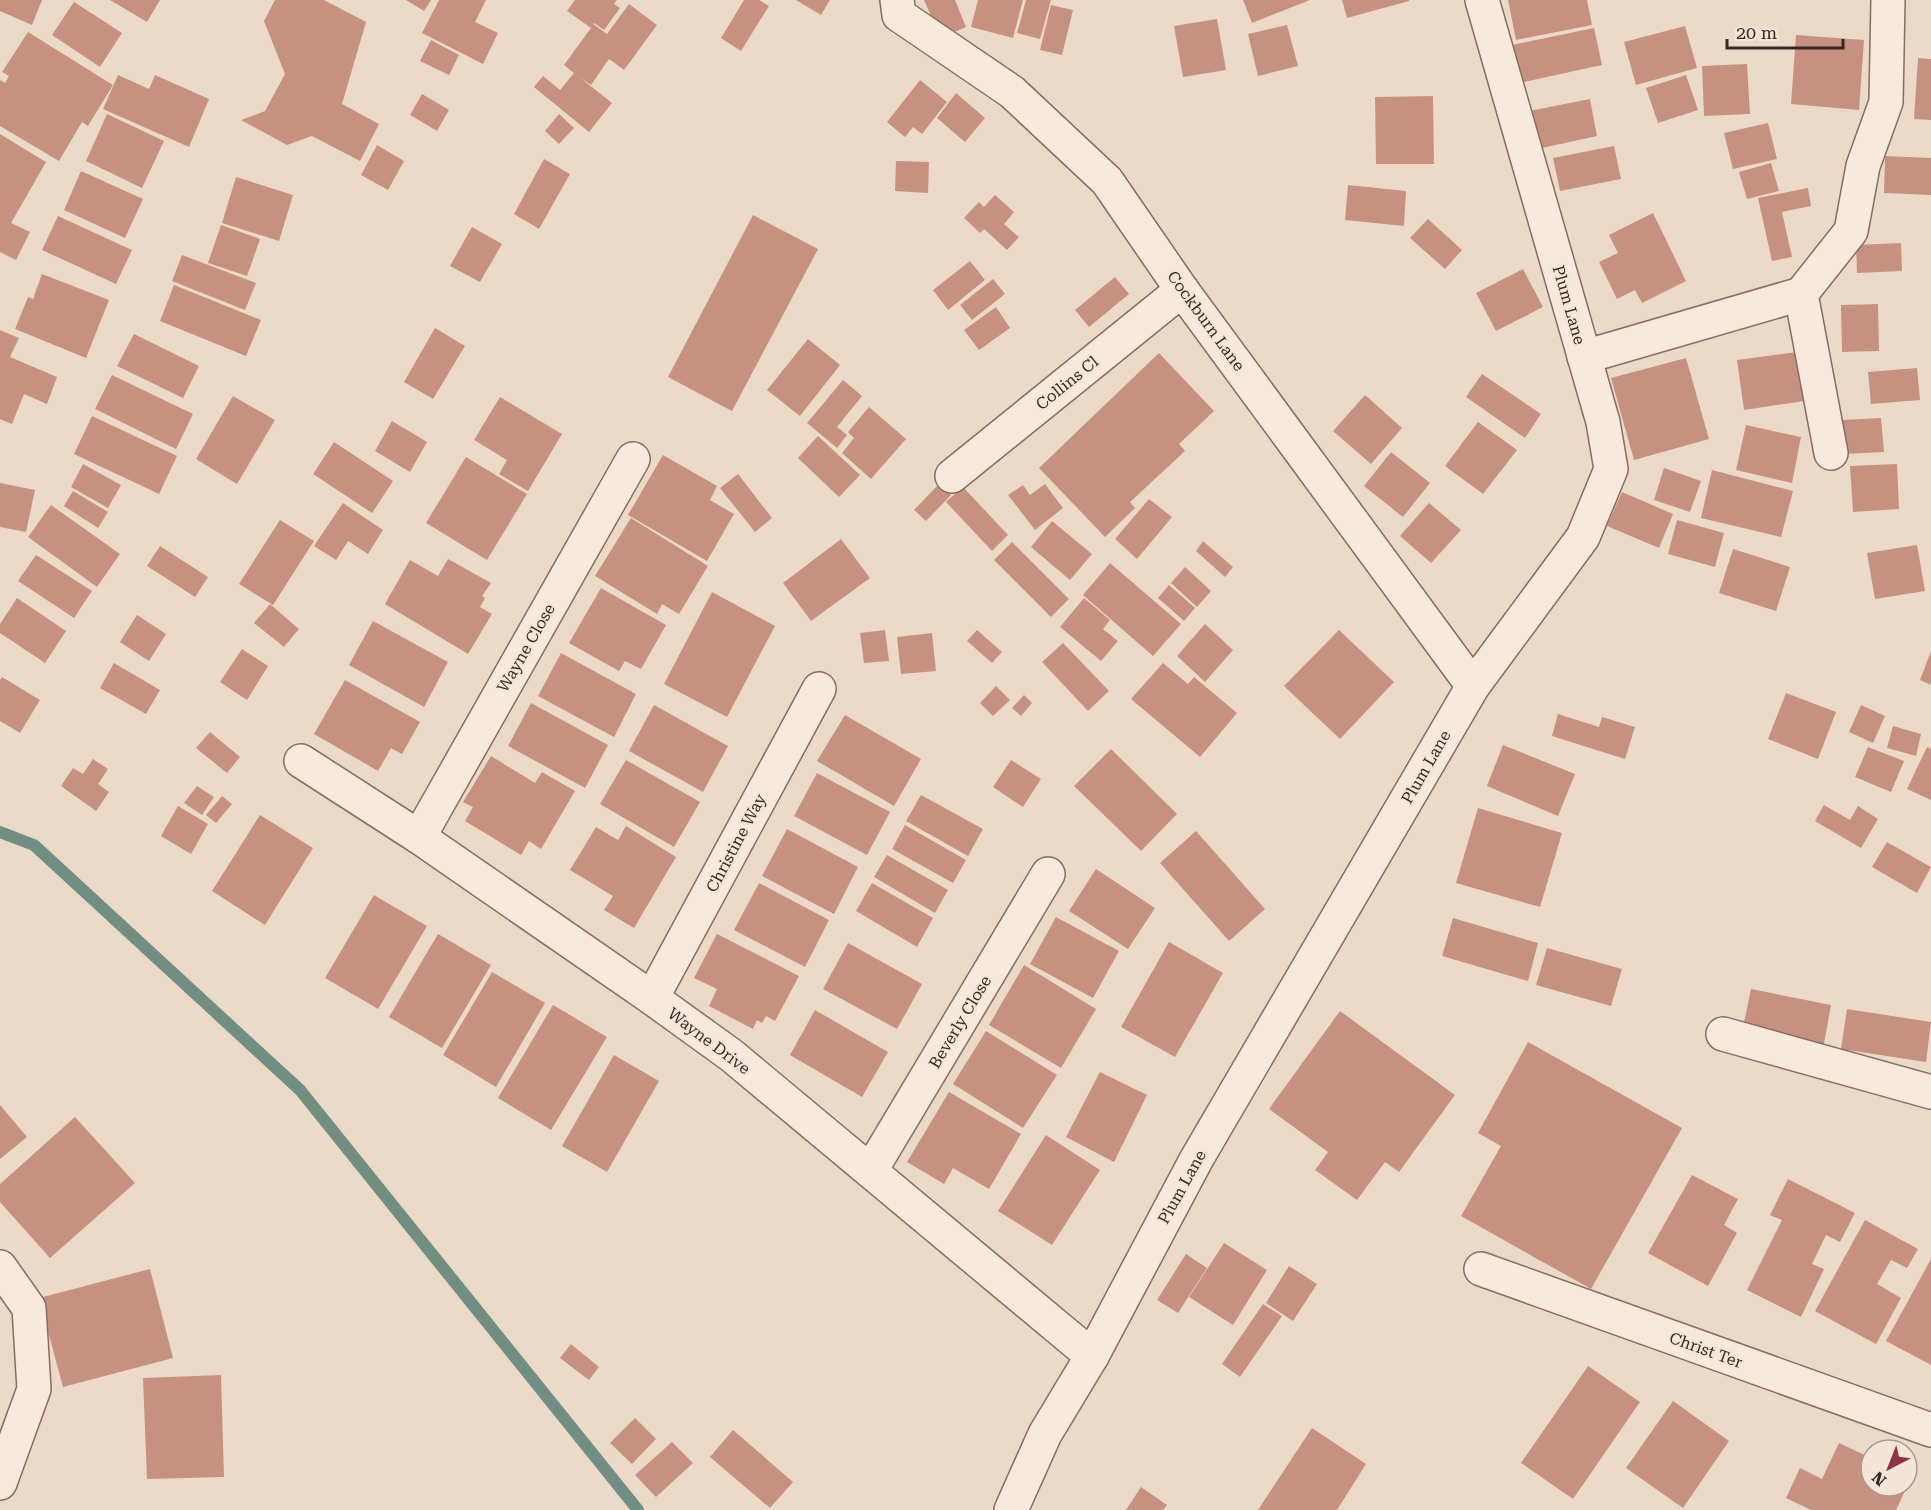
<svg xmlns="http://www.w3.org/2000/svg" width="1931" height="1510" font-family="'Roboto Serif',serif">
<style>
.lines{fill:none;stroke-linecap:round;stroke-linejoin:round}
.stream{stroke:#708e81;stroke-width:12}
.building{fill:#c79182}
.minor-casing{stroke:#876c5f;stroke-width:36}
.minor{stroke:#f7e9dc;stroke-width:33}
.labels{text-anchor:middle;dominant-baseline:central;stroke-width:4.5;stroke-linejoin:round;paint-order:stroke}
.street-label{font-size:16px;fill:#382821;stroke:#f3e6d8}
</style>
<rect width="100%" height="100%" fill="#ecdac9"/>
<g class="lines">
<!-- stream -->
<path class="stream" d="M 0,832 L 34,845 L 300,1090 L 638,1510"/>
</g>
<!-- building -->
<g class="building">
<path d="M 0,0 L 42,0 L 32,25 L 0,11 Z"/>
<path d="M 110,0 L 160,0 L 147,22 Z"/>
<path d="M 275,0 L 324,0 L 366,22 L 342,104 L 379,124 L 360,161 L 312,136 L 287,145 L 241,120 L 265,111 L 285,74 L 264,21 Z"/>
<path d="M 406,0 L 431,0 L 424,11 Z"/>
<path d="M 439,0 L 486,0 L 475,22 L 498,33 L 483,64 L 422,33 Z"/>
<path d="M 575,0 L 617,0 L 614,4 L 620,8 L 604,30 L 594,23 L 593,24 L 607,34 L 629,4 L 657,25 L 624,70 L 609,59 L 591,85 L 578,76 L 612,103 L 589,132 L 534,87 L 543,76 L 560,90 L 574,73 L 564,65 L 591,28 L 567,11 Z"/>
<path d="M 744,0 L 759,0 L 769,6 L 741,51 L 721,38 Z"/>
<path d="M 796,0 L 830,0 L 821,15 Z"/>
<path d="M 924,0 L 955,0 L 966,27 L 941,38 Z"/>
<path d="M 978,0 L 1023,0 L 1013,38 L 971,27 Z"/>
<path d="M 1026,0 L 1051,0 L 1040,39 L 1017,33 Z"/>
<path d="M 1243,0 L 1310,0 L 1252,23 Z"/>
<path d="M 1342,0 L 1409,0 L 1409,1 L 1347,18 Z"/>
<path d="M 1508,0 L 1587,0 L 1592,25 L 1516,40 Z"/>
<path d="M 74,2 L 122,33 L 100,67 L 52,35 Z"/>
<path d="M 1051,5 L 1073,10 L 1062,55 L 1040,50 Z"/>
<path d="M 1217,19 L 1226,70 L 1183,77 L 1174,26 Z"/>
<path d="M 1287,25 L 1298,66 L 1258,76 L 1248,34 Z"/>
<path d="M 1685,26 L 1697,68 L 1636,85 L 1624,42 Z"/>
<path d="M 1594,28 L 1602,65 L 1520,83 L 1512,45 Z"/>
<path d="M 28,32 L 113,85 L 88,126 L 82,122 L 59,161 L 0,126 L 0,80 L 5,83 L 9,76 L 2,72 Z"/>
<path d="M 1796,35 L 1864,40 L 1859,110 L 1791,104 Z"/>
<path d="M 431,40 L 459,55 L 449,75 L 420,61 Z"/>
<path d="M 1918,58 L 1931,59 L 1931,120 L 1914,119 Z"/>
<path d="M 1747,64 L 1750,114 L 1704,116 L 1702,66 Z"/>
<path d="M 118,75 L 149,89 L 155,75 L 209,99 L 189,147 L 103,109 Z"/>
<path d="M 1686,75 L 1698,110 L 1658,123 L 1646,88 Z"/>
<path d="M 920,80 L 947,102 L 922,134 L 913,127 L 905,137 L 887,122 Z"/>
<path d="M 956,93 L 985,118 L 965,142 L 937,118 Z"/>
<path d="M 422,94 L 449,110 L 437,131 L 410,115 Z"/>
<path d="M 1433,96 L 1434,164 L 1376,164 L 1375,97 Z"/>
<path d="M 1590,99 L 1597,136 L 1533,150 L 1524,112 Z"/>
<path d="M 107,114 L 164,141 L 142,188 L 86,161 Z"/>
<path d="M 559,114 L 574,128 L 559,144 L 545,131 Z"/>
<path d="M 1768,123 L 1777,159 L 1733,169 L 1724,133 Z"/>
<path d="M 0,134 L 46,162 L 11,223 L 30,232 L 16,260 L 0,252 Z"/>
<path d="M 377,145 L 404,161 L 388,190 L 361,175 Z"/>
<path d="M 1614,146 L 1621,179 L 1560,191 L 1553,158 Z"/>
<path d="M 1885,156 L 1931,158 L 1931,195 L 1884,193 Z"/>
<path d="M 544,159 L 570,174 L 539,229 L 514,214 Z"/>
<path d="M 896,161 L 929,162 L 928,193 L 895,191 Z"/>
<path d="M 1771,163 L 1779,191 L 1747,199 L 1739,172 Z"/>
<path d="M 81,171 L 143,199 L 125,238 L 64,210 Z"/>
<path d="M 236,177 L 293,195 L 279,241 L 222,223 Z"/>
<path d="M 1348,185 L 1406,191 L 1404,226 L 1345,220 Z"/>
<path d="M 1808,188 L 1811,206 L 1782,212 L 1792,257 L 1772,261 L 1758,198 Z"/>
<path d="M 995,195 L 1014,212 L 1004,224 L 1019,237 L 1007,250 L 984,229 L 980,233 L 964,218 L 979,202 L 984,207 Z"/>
<path d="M 1653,213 L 1686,281 L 1642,303 L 1635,290 L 1617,299 L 1599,262 L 1618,253 L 1609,235 Z"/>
<path d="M 753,215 L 818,249 L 732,411 L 668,377 Z"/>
<path d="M 58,216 L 132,250 L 116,284 L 42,250 Z"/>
<path d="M 1428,219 L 1462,250 L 1445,269 L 1410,238 Z"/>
<path d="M 221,225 L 260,239 L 247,276 L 208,263 Z"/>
<path d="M 472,227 L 502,244 L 480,282 L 450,266 Z"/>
<path d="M 1901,243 L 1902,271 L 1857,273 L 1856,245 Z"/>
<path d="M 182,255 L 256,283 L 245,310 L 172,281 Z"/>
<path d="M 970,261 L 985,280 L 948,310 L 933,290 Z"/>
<path d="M 1523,269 L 1543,307 L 1496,331 L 1476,293 Z"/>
<path d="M 42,274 L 109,300 L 86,358 L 15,329 L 28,297 L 33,299 Z"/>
<path d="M 1115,277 L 1129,294 L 1089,327 L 1075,310 Z"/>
<path d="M 993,279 L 1005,294 L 972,320 L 960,305 Z"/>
<path d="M 174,285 L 261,320 L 246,356 L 160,321 Z"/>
<path d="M 1878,304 L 1879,351 L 1842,352 L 1841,305 Z"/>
<path d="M 996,307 L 1010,328 L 979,350 L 964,330 Z"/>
<path d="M 435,328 L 465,346 L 433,399 L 404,382 Z"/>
<path d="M 0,330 L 19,338 L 10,357 L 57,377 L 47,404 L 24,394 L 12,424 L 0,419 Z"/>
<path d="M 134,334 L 199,366 L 183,398 L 117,366 Z"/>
<path d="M 808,339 L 840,365 L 800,416 L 767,390 Z"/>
<path d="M 1797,352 L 1804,401 L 1744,410 L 1737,360 Z"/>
<path d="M 1159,353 L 1214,411 L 1179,444 L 1185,451 L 1130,502 L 1135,508 L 1105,537 L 1039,468 Z"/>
<path d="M 1686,358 L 1709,439 L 1634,460 L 1611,378 Z"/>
<path d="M 1917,368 L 1920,400 L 1871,404 L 1868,372 Z"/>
<path d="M 1482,374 L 1541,414 L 1525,438 L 1466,397 Z"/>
<path d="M 112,375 L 193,414 L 176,449 L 95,409 Z"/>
<path d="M 843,380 L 862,396 L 837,427 L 847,435 L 837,448 L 807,423 Z"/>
<path d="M 1365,395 L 1402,428 L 1371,464 L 1333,431 Z"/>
<path d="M 233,396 L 275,420 L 237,484 L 196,459 Z"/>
<path d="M 500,397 L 562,434 L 528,491 L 499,474 L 507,460 L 474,440 Z"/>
<path d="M 869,407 L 906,439 L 871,479 L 842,453 L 854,438 L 848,432 Z"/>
<path d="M 92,416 L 177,456 L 159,494 L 74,454 Z"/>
<path d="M 1881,418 L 1884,452 L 1844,454 L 1842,420 Z"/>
<path d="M 392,421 L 427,442 L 410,472 L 375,451 Z"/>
<path d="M 1478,422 L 1517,450 L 1483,494 L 1445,466 Z"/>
<path d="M 1746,425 L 1801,437 L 1792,483 L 1736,470 Z"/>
<path d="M 818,436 L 860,475 L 839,497 L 798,458 Z"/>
<path d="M 334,442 L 393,481 L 372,513 L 313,474 Z"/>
<path d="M 1391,452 L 1430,483 L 1403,517 L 1364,486 Z"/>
<path d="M 663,455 L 717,486 L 710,500 L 734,514 L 707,561 L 628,515 Z"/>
<path d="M 466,457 L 527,494 L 487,560 L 426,523 Z"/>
<path d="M 83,464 L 121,485 L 108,508 L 71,487 Z"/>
<path d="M 1897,464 L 1899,509 L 1853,512 L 1850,466 Z"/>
<path d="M 1664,468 L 1701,481 L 1690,512 L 1654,500 Z"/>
<path d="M 1712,470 L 1793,491 L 1781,537 L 1701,518 Z"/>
<path d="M 738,474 L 772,518 L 755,532 L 720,488 Z"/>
<path d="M 0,483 L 35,490 L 26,532 L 0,527 Z"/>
<path d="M 940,483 L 951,495 L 926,521 L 914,510 Z"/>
<path d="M 1045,484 L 1063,508 L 1035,530 L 1008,495 L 1023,485 L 1030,495 Z"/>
<path d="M 963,487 L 1008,535 L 992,551 L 946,502 Z"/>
<path d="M 73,491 L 108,512 L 98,528 L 64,506 Z"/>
<path d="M 1622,492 L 1673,514 L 1659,548 L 1607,526 Z"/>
<path d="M 1149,499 L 1172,517 L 1137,559 L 1115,539 Z"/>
<path d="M 343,503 L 383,530 L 368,554 L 348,541 L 336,560 L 314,546 Z"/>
<path d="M 1429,503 L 1461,530 L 1431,563 L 1400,536 Z"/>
<path d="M 51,505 L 120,554 L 97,587 L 28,537 Z"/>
<path d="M 631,518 L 708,566 L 679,614 L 662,604 L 657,614 L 595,576 Z"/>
<path d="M 280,520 L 314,541 L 273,605 L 239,584 Z"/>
<path d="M 1677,520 L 1724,533 L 1715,567 L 1668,554 Z"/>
<path d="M 1052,521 L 1092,554 L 1070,580 L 1031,547 Z"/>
<path d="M 841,539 L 870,578 L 811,621 L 783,583 Z"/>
<path d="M 1203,541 L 1233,567 L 1225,577 L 1196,551 Z"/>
<path d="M 1012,542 L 1069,599 L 1051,617 L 994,560 Z"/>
<path d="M 1917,545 L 1925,591 L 1875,599 L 1867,553 Z"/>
<path d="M 160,546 L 208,577 L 195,597 L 147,566 Z"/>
<path d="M 1733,549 L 1790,567 L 1776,611 L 1719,593 Z"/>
<path d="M 36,555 L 92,591 L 74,618 L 18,581 Z"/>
<path d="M 448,559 L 491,583 L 482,596 L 485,598 L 480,607 L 492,614 L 468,654 L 385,604 L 410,560 L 438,576 Z"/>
<path d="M 1110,563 L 1181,624 L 1153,656 L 1083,595 Z"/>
<path d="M 1185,567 L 1211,591 L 1197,607 L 1171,583 Z"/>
<path d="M 1169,585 L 1195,608 L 1184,621 L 1158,598 Z"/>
<path d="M 601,588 L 666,625 L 641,669 L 625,661 L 619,671 L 569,643 Z"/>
<path d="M 712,592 L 775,626 L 727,717 L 664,684 Z"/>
<path d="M 17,598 L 66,631 L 45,663 L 0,633 L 0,624 Z"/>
<path d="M 1084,598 L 1110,620 L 1103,629 L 1118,641 L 1101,661 L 1060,627 Z"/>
<path d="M 270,604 L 299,629 L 284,647 L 254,623 Z"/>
<path d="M 137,615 L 166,634 L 149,661 L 120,642 Z"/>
<path d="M 373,621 L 448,662 L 424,707 L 349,665 Z"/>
<path d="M 1205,624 L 1233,650 L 1205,682 L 1177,656 Z"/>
<path d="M 885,630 L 889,661 L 864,663 L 860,633 Z"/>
<path d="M 977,630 L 1002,652 L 992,663 L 967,641 Z"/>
<path d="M 1339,630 L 1394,682 L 1340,739 L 1284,686 Z"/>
<path d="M 932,633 L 936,671 L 901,674 L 897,637 Z"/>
<path d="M 1063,643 L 1109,691 L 1088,711 L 1042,662 Z"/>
<path d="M 242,649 L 268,666 L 247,700 L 220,682 Z"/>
<path d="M 1931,651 L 1931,685 L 1920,680 Z"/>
<path d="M 561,653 L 636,694 L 614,737 L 538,696 Z"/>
<path d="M 114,663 L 160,690 L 146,714 L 100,688 Z"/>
<path d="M 1163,663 L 1188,684 L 1194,677 L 1237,713 L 1200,757 L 1131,699 Z"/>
<path d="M 2,677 L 40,700 L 20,733 L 0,721 L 0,680 Z"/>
<path d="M 345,680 L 420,722 L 402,754 L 391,748 L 378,771 L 314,734 Z"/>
<path d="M 996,686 L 1010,700 L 993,716 L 980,703 Z"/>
<path d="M 1786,693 L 1836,712 L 1818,759 L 1768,739 Z"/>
<path d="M 1024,695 L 1032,703 L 1021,716 L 1012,708 Z"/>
<path d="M 531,703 L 608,745 L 585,788 L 508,746 Z"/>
<path d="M 654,705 L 728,746 L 703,792 L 629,751 Z"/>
<path d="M 1861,705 L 1885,716 L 1873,743 L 1849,732 Z"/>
<path d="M 1558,714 L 1599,727 L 1602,717 L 1635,727 L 1625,759 L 1552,736 Z"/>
<path d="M 845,715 L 921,759 L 894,806 L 817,761 Z"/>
<path d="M 1893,726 L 1921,734 L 1916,756 L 1887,748 Z"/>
<path d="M 210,732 L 240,757 L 227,773 L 196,748 Z"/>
<path d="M 1503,745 L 1575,774 L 1558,816 L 1487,786 Z"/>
<path d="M 1868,747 L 1904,761 L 1891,792 L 1855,777 Z"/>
<path d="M 1927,747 L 1931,749 L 1931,800 L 1907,789 Z"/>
<path d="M 1111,749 L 1177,814 L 1141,851 L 1074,786 Z"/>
<path d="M 491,756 L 535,783 L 542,772 L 575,791 L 541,849 L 529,841 L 521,855 L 465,821 L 473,807 L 463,802 Z"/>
<path d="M 93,759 L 108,769 L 98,784 L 109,792 L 96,811 L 61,786 L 73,768 L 83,774 Z"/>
<path d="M 626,760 L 700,802 L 674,847 L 600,804 Z"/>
<path d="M 1011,760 L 1041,779 L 1023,807 L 993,787 Z"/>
<path d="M 817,773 L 890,812 L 867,855 L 794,816 Z"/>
<path d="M 197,786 L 214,797 L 202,815 L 184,803 Z"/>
<path d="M 921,795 L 983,829 L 968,856 L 906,821 Z"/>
<path d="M 222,796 L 232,804 L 216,823 L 206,815 Z"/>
<path d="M 1824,805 L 1850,820 L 1858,806 L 1878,819 L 1861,848 L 1815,821 Z"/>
<path d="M 178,806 L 208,824 L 191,854 L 161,836 Z"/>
<path d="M 1478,808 L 1562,833 L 1540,907 L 1456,883 Z"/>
<path d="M 260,815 L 313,848 L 265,925 L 212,891 Z"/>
<path d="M 905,825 L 966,860 L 953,883 L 892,849 Z"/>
<path d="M 626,826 L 676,857 L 634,928 L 604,910 L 613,896 L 570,870 L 596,827 L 618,840 Z"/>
<path d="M 787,829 L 858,867 L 834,914 L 762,876 Z"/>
<path d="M 1196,831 L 1265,909 L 1229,941 L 1160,863 Z"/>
<path d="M 1887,842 L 1931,867 L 1917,893 L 1872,867 Z"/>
<path d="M 887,855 L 948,890 L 935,913 L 874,877 Z"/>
<path d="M 1096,869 L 1155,908 L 1128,949 L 1069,911 Z"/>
<path d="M 759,883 L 829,920 L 805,967 L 734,930 Z"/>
<path d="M 872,883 L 933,918 L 917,947 L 856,911 Z"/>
<path d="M 374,895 L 427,926 L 378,1009 L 325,978 Z"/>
<path d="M 1056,917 L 1119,951 L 1093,998 L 1030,964 Z"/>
<path d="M 1453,918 L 1538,943 L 1528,981 L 1442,956 Z"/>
<path d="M 438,934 L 491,965 L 442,1048 L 389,1017 Z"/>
<path d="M 717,934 L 799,976 L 775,1021 L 766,1016 L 762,1023 L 757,1020 L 753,1029 L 709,1006 L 717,989 L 694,978 Z"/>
<path d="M 1169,942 L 1223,973 L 1175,1057 L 1121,1027 Z"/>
<path d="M 848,943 L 922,984 L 897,1029 L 823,989 Z"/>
<path d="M 1547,948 L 1622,969 L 1611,1006 L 1536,985 Z"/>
<path d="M 1024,965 L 1096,1009 L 1061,1068 L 989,1025 Z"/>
<path d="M 492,972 L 545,1003 L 496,1087 L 443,1055 Z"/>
<path d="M 1751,989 L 1831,1005 L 1823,1049 L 1742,1032 Z"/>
<path d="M 553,1005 L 607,1037 L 551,1130 L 498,1098 Z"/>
<path d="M 1847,1009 L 1931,1022 L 1926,1062 L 1841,1049 Z"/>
<path d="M 815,1010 L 888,1052 L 862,1097 L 790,1055 Z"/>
<path d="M 1340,1011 L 1455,1095 L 1399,1172 L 1385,1162 L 1357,1200 L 1315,1170 L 1328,1152 L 1269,1109 Z"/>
<path d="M 986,1031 L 1057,1075 L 1023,1128 L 953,1084 Z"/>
<path d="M 1528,1042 L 1682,1128 L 1591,1289 L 1461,1216 L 1501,1146 L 1478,1133 Z"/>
<path d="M 614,1055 L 659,1081 L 607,1172 L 562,1146 Z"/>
<path d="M 1100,1072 L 1147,1095 L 1114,1162 L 1066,1137 Z"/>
<path d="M 949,1092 L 1021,1134 L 989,1189 L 953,1168 L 944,1184 L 907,1162 Z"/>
<path d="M 0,1105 L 27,1137 L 0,1159 Z"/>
<path d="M 75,1117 L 135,1183 L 50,1258 L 0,1202 L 0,1184 Z"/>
<path d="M 1046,1135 L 1100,1170 L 1052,1245 L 998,1211 Z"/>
<path d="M 1692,1175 L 1738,1199 L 1724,1225 L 1737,1233 L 1708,1286 L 1648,1253 Z"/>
<path d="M 1788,1179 L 1855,1213 L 1840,1242 L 1826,1235 L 1812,1264 L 1824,1269 L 1801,1317 L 1747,1290 L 1782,1220 L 1770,1215 Z"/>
<path d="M 1865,1220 L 1918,1249 L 1907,1268 L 1891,1260 L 1877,1284 L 1901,1298 L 1876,1344 L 1815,1311 Z"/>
<path d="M 1224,1243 L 1267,1270 L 1233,1325 L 1189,1297 Z"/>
<path d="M 1186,1254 L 1207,1268 L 1178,1313 L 1157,1300 Z"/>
<path d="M 1931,1259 L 1931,1365 L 1886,1341 Z"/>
<path d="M 1289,1266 L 1317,1284 L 1293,1321 L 1266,1303 Z"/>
<path d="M 150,1269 L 173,1358 L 63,1387 L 39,1298 Z"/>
<path d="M 1263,1304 L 1282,1316 L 1240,1377 L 1222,1364 Z"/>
<path d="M 571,1344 L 599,1367 L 589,1380 L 560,1358 Z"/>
<path d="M 1588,1366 L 1640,1402 L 1573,1499 L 1521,1463 Z"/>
<path d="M 221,1375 L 224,1477 L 147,1479 L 143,1378 Z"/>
<path d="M 1673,1401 L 1729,1441 L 1683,1508 L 1626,1468 Z"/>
<path d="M 635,1418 L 656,1439 L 632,1464 L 610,1443 Z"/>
<path d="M 1312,1428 L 1366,1464 L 1337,1510 L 1258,1510 Z"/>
<path d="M 733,1430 L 793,1482 L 770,1508 L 710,1457 Z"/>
<path d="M 672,1442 L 693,1463 L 656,1497 L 635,1475 Z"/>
<path d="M 1839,1443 L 1871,1458 L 1871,1486 L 1907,1486 L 1907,1476 L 1911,1478 L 1896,1510 L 1811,1510 L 1786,1498 L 1800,1468 L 1822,1479 Z"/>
<path d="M 1141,1487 L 1167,1505 L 1163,1510 L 1126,1510 Z"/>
</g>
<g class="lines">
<!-- minor casing -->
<g class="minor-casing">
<g id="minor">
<path d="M 897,0 L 899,15 L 1012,92 L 1107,181 L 1182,290 L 1473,686"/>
<path d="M 1801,294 L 1831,453"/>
<path d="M 1584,357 L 1801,294 L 1851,231 L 1863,166 L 1886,102 L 1888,0"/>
<path d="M 952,476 L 1182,290"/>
<path d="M 301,761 L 419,837 L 652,998 L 731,1055 L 1092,1356"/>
<path d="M 419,837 L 633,459"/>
<path d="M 652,998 L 819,689"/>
<path d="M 1723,1034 L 1931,1092"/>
<path d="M 871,1170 L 1048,874"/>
<path d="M 0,1267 L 29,1308 L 34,1389 L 0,1483"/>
<path d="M 1481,1269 L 1931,1430"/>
<path d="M 1011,1510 L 1045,1434 L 1092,1356 L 1196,1160 L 1473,686 L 1583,537 L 1611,469 L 1603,422 L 1482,0"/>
</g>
</g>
<!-- minor -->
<use href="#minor" class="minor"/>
</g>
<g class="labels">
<!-- street labels -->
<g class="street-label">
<text transform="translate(1569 305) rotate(74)">Plum Lane</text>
<text transform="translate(1206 321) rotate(54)">Cockburn Lane</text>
<text transform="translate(1067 383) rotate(-39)">Collins Cl</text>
<text transform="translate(526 648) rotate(-60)">Wayne Close</text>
<text transform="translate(1426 767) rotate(-60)">Plum Lane</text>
<text transform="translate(736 843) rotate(-62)">Christine Way</text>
<text transform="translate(960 1022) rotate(-59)">Beverly Close</text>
<text transform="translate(709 1041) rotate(37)">Wayne Drive</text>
<text transform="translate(1182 1187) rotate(-61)">Plum Lane</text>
<text transform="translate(1706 1350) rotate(20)">Christ Ter</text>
</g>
</g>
<!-- north arrow -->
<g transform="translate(1889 1468) rotate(222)"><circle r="28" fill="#f3e6d8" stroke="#a89a8f" stroke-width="1.5"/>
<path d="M0-4.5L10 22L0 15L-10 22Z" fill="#913347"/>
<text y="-9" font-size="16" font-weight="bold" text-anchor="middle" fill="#382821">N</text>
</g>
<!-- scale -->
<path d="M1727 39v9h116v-9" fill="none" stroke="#382821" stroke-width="3"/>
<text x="1736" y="39" font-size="18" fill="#382821" stroke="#f3e6d8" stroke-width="4.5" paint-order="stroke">20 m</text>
</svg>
